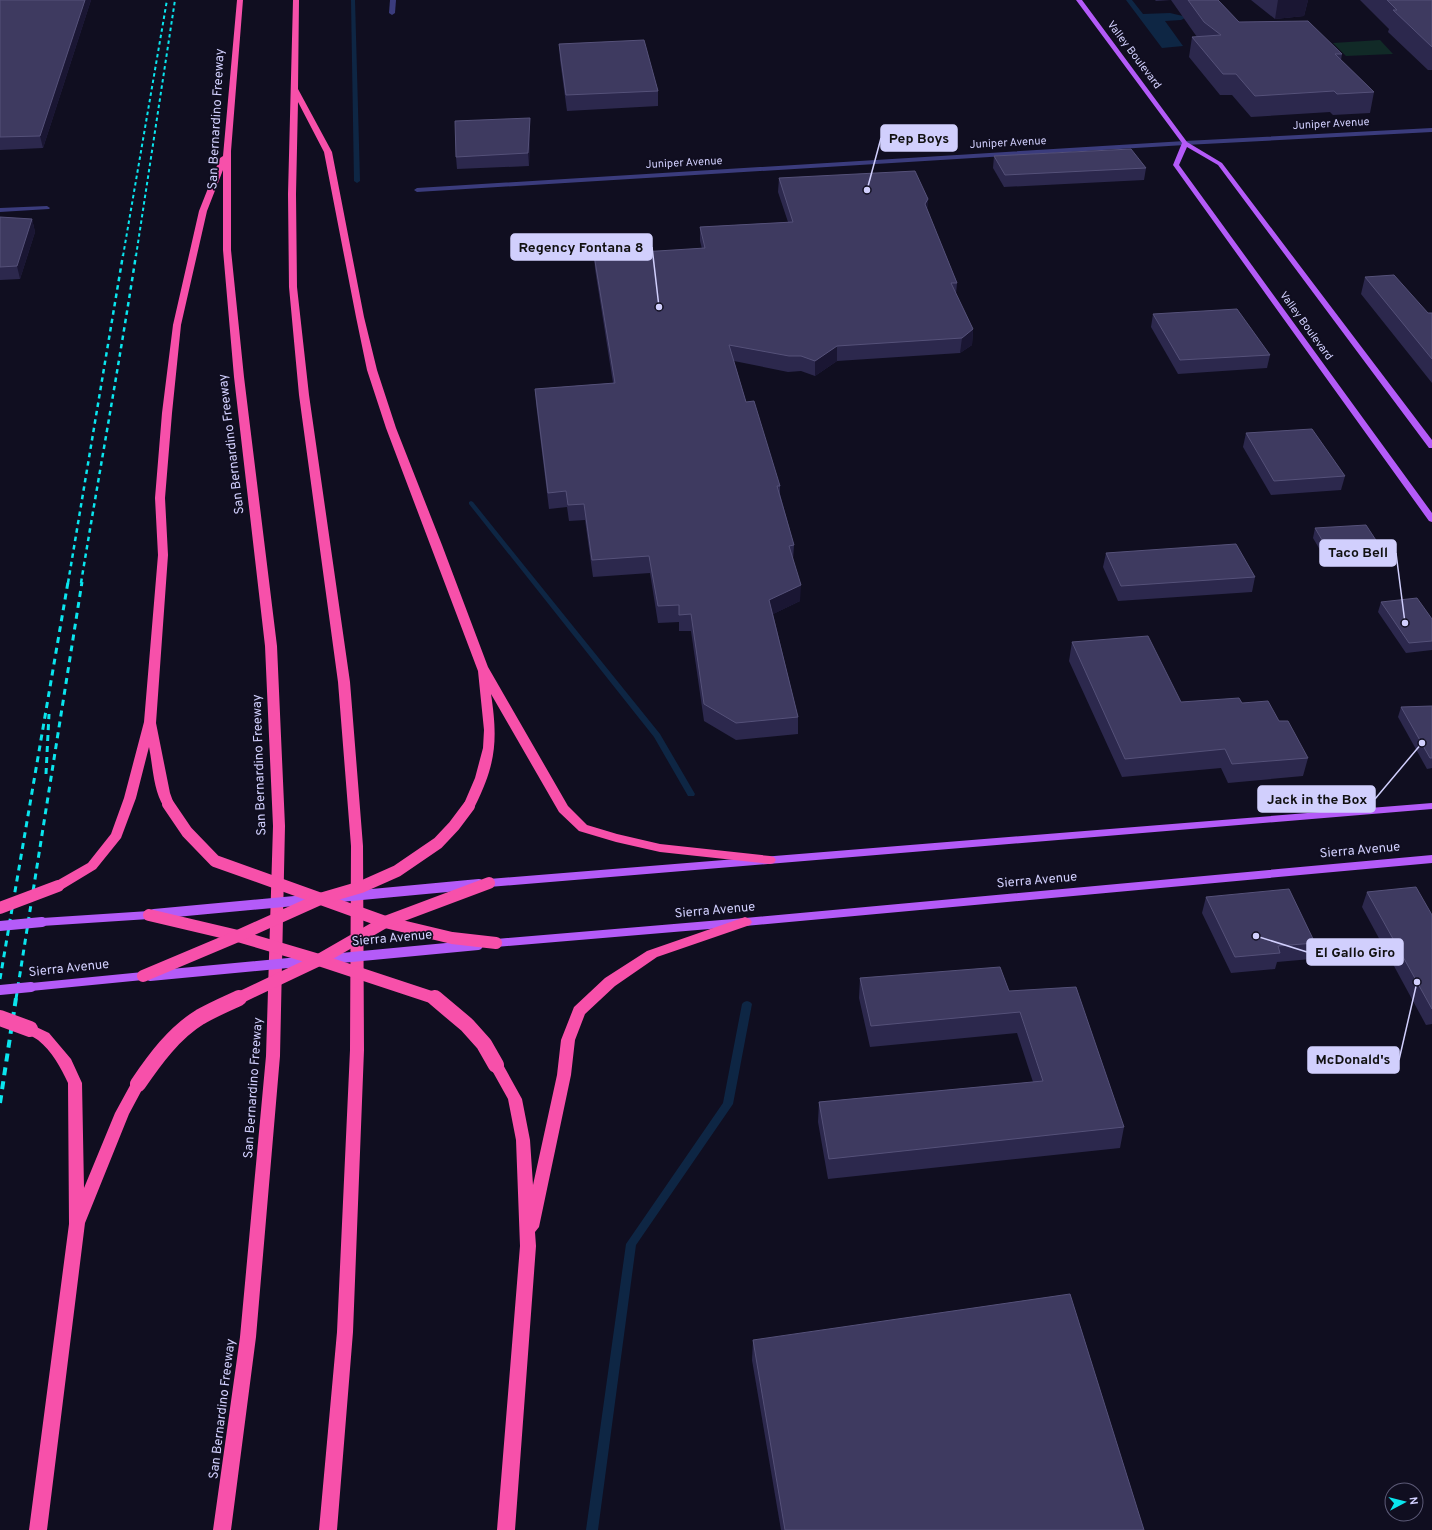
<svg xmlns="http://www.w3.org/2000/svg" width="1432" height="1530" font-family="Overpass,sans-serif">
<style>
.green{fill:#112a27}
.water{fill:#0e2644}
.lines{fill:none;stroke-linecap:round;stroke-linejoin:round}
.stream{fill:#0e2644;fill-rule:evenodd}
.minor{fill:#3b3c7d;fill-rule:evenodd}
.major{fill:#b45bf8;fill-rule:evenodd}
.highway{fill:#f750aa;fill-rule:evenodd}
.rail-far3{stroke:#0ae5ee;stroke-width:2;stroke-dasharray:3.5 3;stroke-linecap:butt}
.rail-far2{stroke:#0ae5ee;stroke-width:2.5;stroke-dasharray:4.5 4;stroke-linecap:butt}
.rail-far1{stroke:#0ae5ee;stroke-width:3;stroke-dasharray:6 5;stroke-linecap:butt}
.rail{stroke:#0ae5ee;stroke-width:4;stroke-dasharray:8 6;stroke-linecap:butt}
.major-bridge{stroke:#b45bf8;stroke-width:10}
.highway-bridge-far1{stroke:#f750aa;stroke-width:12}
.highway-bridge{stroke:#f750aa;stroke-width:16}
.wall{fill:#2c284d}
.shaded-wall{fill:#1a1633}
.building{fill:#3e3a60;stroke:#555179}
.labels{text-anchor:middle;dominant-baseline:central;stroke-width:3.5;stroke-linejoin:round;paint-order:stroke}
.far-street-label{font-size:11px;fill:#d1cffd;stroke:#100e20}
.street-label{font-size:13px;fill:#d1cffd;stroke:#100e20}
.leader{fill:none;stroke:#d1cffd;stroke-width:1.5}
.callout-dot{fill:#d1cffd;stroke:#100e20;stroke-width:1.5}
.callout{fill:#d1cffd;stroke:#d1cffd;stroke-width:1.5}
.callout-label{font-size:14px;text-anchor:middle;font-weight:bold;fill:#111}
</style>
<rect width="100%" height="100%" fill="#100e20"/>
<!-- green -->
<path class="green" d="M 1380,40 L 1393,54 L 1346,56 L 1333,43 Z"/>
<!-- water -->
<path class="water" d="M 1126,0 L 1132,0 L 1143,14 L 1170,13 L 1187,17 L 1181,20 L 1165,21 L 1183,46 L 1162,48 Z"/>
<g class="lines">
<!-- stream -->
<g class="stream">
<path d="M 351,0 L 355,0 L 360,181 L 357,183 L 354,181 Z"/>
<path d="M 471,501 L 473,502 L 660,734 L 695,794 L 694,796 L 688,796 L 654,737 L 469,504 L 469,502 Z"/>
<path d="M 747,1001 L 750,1002 L 752,1004 L 733,1104 L 636,1245 L 598,1530 L 586,1530 L 626,1244 L 723,1103 L 742,1004 L 744,1002 Z"/>
</g>
<!-- minor -->
<g class="minor">
<path d="M 390,0 L 396,0 L 395,13 L 392,15 L 389,13 Z"/>
<path d="M 1432,128 L 1432,132 L 1185,145 L 417,192 L 414,190 L 417,188 L 1185,141 Z"/>
<path d="M 47,206 L 50,208 L 49,209 L 0,212 L 0,208 Z"/>
</g>
<!-- major -->
<g class="major">
<path d="M 1076,0 L 1082,0 L 1187,142 L 1222,163 L 1432,440 L 1432,448 L 1429,448 L 1218,165 L 1187,147 L 1179,165 L 1432,513 L 1432,522 L 1429,521 L 1173,165 L 1182,143 Z"/>
<path d="M 1432,803 L 1432,809 L 489,887 L 485,886 L 484,883 L 485,880 L 489,879 Z"/>
<path d="M 1432,855 L 1432,863 L 745,926 L 496,947 L 492,946 L 490,943 L 492,940 L 496,939 L 745,918 Z"/>
<path d="M 149,911 L 153,912 L 154,915 L 153,918 L 149,919 L 42,926 L 38,925 L 37,922 L 38,919 L 42,918 Z"/>
<path d="M 143,972 L 147,973 L 149,976 L 147,979 L 143,980 L 31,991 L 27,990 L 25,987 L 27,984 L 31,983 Z"/>
</g>
<!-- highway -->
<g class="highway">
<path d="M 237,0 L 243,0 L 231,151 L 231,250 L 244,377 L 277,646 L 285,826 L 280,1056 L 256,1337 L 231,1530 L 213,1530 L 240,1337 L 266,1056 L 273,826 L 265,646 L 234,377 L 223,250 L 223,170 L 207,211 L 181,325 L 172,413 L 165,498 L 168,555 L 156,723 L 170,793 L 174,804 L 172,807 L 168,808 L 164,807 C 153,790 153,766 149,747 L 136,798 L 121,838 L 96,869 L 63,889 L 58,891 L 53,889 L 52,886 L 53,883 L 88,863 L 111,834 L 124,798 L 144,722 L 158,555 L 155,498 L 162,413 L 173,325 L 199,211 L 220,158 L 223,156 Z"/>
<path d="M 293,0 L 299,0 L 298,89 L 332,152 L 364,317 L 377,370 L 396,428 L 442,545 L 488,667 L 568,806 L 587,825 L 617,834 L 660,844 L 770,856 L 774,857 L 776,860 L 774,863 L 770,864 L 660,852 L 616,842 L 579,831 L 559,812 L 491,694 C 498,740 496,764 475,806 L 473,809 L 469,810 L 465,809 L 463,806 L 475,778 L 483,748 L 484,730 L 478,671 L 386,428 L 367,370 L 356,317 L 324,152 L 298,102 L 296,194 L 297,287 L 309,395 L 350,682 L 363,846 L 364,1050 L 353,1332 L 337,1530 L 319,1530 L 337,1332 L 350,1050 L 351,846 L 338,682 L 299,395 L 289,287 L 288,194 Z"/>
<path d="M 745,917 L 750,919 L 752,922 L 750,925 L 657,957 L 615,986 L 585,1014 L 575,1040 L 571,1075 L 539,1227 L 535,1232 L 536,1246 L 515,1530 L 497,1530 L 520,1246 L 516,1140 L 508,1099 L 489,1065 L 491,1061 L 496,1060 L 501,1061 L 522,1099 L 530,1140 L 533,1185 L 557,1075 L 561,1040 L 574,1007 L 605,978 L 647,951 Z"/>
<path d="M 30,1024 L 49,1033 L 71,1059 L 82,1083 L 84,1188 L 115,1113 L 133,1080 L 138,1078 L 143,1080 L 145,1084 L 129,1114 L 85,1223 L 47,1530 L 29,1530 L 69,1224 L 68,1083 C 61,1068 52,1051 38,1040 C 33,1036 26,1035 23,1029 L 25,1025 Z"/>
</g>
<!-- rail-far3 -->
<g class="rail-far3">
<path d="M 123,256 L 167,0"/>
<path d="M 136,256 L 175,0"/>
</g>
<!-- rail-far2 -->
<g class="rail-far2">
<path d="M 68,583 L 123,255"/>
<path d="M 81,583 C 99,474 119,365 136,255"/>
</g>
<!-- rail-far1 -->
<g class="rail-far1">
<path d="M 46,774 L 49,714"/>
<path d="M 0,979 L 68,582"/>
<path d="M 16,999 L 82,582"/>
</g>
<!-- rail -->
<path class="rail" d="M 0,1103 L 16,998"/>
<!-- major-bridge -->
<g class="major-bridge">
<path d="M 340,897 L 479,884"/>
<path d="M 154,914 L 316,899"/>
<path d="M 0,926 L 42,922"/>
<path d="M 150,976 L 478,945"/>
<path d="M 0,990 L 31,987"/>
</g>
<!-- highway-bridge-far1 -->
<g class="highway-bridge-far1">
<path d="M 168,804 L 187,832 L 215,861 L 385,922 L 452,938 L 496,943"/>
<path d="M 0,908 L 58,886"/>
<path d="M 149,915 L 238,936 L 319,960 L 437,999"/>
<path d="M 143,976 L 238,936 L 320,899 L 361,887 L 397,871 L 438,843 L 454,826 L 469,806"/>
<path d="M 237,999 L 319,960 L 385,922 L 489,883"/>
</g>
<!-- highway-bridge -->
<g class="highway-bridge">
<path d="M 435,998 L 467,1025 L 484,1044 L 496,1065"/>
<path d="M 0,1018 L 30,1029"/>
<path d="M 138,1084 C 155,1059 174,1033 200,1017 C 212,1010 226,1004 239,998"/>
</g>
</g>
<!-- wall -->
<g class="wall">
<path d="M 0,0 L 91,0 L 43,148 L 0,150 Z"/>
<path d="M 1155,0 L 1218,0 L 1239,22 L 1342,54 L 1341,60 L 1374,92 L 1370,113 L 1333,115 L 1330,112 L 1251,117 L 1232,95 L 1220,95 L 1189,57 L 1192,37 L 1197,37 L 1171,0 L 1156,1 Z"/>
<path d="M 1251,0 L 1308,0 L 1304,16 L 1275,19 Z"/>
<path d="M 1360,0 L 1432,0 L 1432,70 L 1428,70 L 1388,32 L 1389,29 Z"/>
<path d="M 559,44 L 658,91 L 658,106 L 567,111 L 560,60 Z"/>
<path d="M 530,118 L 530,130 L 529,166 L 457,169 L 456,157 Z"/>
<path d="M 994,156 L 1146,168 L 1144,180 L 1004,187 L 993,168 Z"/>
<path d="M 779,178 L 928,199 L 927,209 L 957,283 L 956,294 L 973,329 L 972,345 L 960,353 L 837,361 L 815,376 L 801,371 L 788,372 L 734,361 L 746,402 L 780,486 L 780,494 L 794,545 L 793,560 L 800,601 L 773,614 L 798,717 L 798,734 L 736,740 L 704,721 L 691,631 L 679,631 L 679,622 L 658,623 L 650,573 L 593,577 L 585,520 L 569,521 L 567,507 L 549,509 L 536,404 L 535,389 L 613,383 L 595,269 L 594,255 L 702,249 L 700,241 L 700,227 L 788,222 L 778,192 Z"/>
<path d="M 0,217 L 32,219 L 35,232 L 20,279 L 0,280 Z"/>
<path d="M 1365,277 L 1428,313 L 1432,313 L 1432,383 L 1361,294 Z"/>
<path d="M 1153,314 L 1270,355 L 1267,368 L 1178,374 L 1151,327 Z"/>
<path d="M 1246,433 L 1345,476 L 1341,490 L 1271,495 L 1243,447 Z"/>
<path d="M 1315,528 L 1385,554 L 1383,563 L 1330,567 L 1313,538 Z"/>
<path d="M 1106,553 L 1255,577 L 1252,592 L 1118,601 L 1103,567 Z"/>
<path d="M 1381,602 L 1432,619 L 1432,650 L 1406,653 L 1378,612 Z"/>
<path d="M 1072,642 L 1181,702 L 1242,703 L 1279,721 L 1308,758 L 1303,776 L 1228,783 L 1221,768 L 1122,777 L 1069,661 Z"/>
<path d="M 1432,706 L 1432,768 L 1427,769 L 1398,717 L 1401,707 Z"/>
<path d="M 1367,892 L 1432,915 L 1432,1024 L 1426,1025 L 1362,907 Z"/>
<path d="M 1206,897 L 1315,943 L 1311,959 L 1277,962 L 1275,969 L 1231,973 L 1202,913 Z"/>
<path d="M 860,978 L 1009,991 L 1124,1127 L 1120,1148 L 828,1179 L 818,1122 L 819,1102 L 1033,1082 L 1017,1033 L 870,1047 L 859,998 Z"/>
<path d="M 753,1340 L 1144,1530 L 781,1530 L 752,1360 Z"/>
</g>
<!-- shaded-wall -->
<g class="shaded-wall">
<path d="M 85,0 L 91,0 L 43,148 L 40,136 Z"/>
<path d="M 1278,0 L 1308,0 L 1304,16 L 1275,19 Z"/>
<path d="M 530,118 L 530,130 L 529,166 L 528,153 Z"/>
<path d="M 928,199 L 927,213 L 925,204 Z"/>
<path d="M 32,219 L 35,232 L 20,279 L 17,266 Z"/>
<path d="M 973,329 L 972,345 L 960,353 L 962,338 Z"/>
<path d="M 837,346 L 837,361 L 815,376 L 815,361 Z"/>
<path d="M 801,585 L 800,601 L 769,616 L 769,600 Z"/>
</g>
<!-- building -->
<g class="building">
<path d="M 0,0 L 85,0 L 40,136 L 0,137 Z"/>
<path d="M 1188,0 L 1218,0 L 1239,22 L 1308,21 L 1342,54 L 1335,54 L 1374,92 L 1337,94 L 1334,91 L 1255,96 L 1236,74 L 1223,74 L 1192,37 L 1221,35 L 1204,22 Z"/>
<path d="M 1387,0 L 1432,0 L 1432,47 L 1393,10 L 1397,10 Z"/>
<path d="M 644,40 L 658,91 L 566,95 L 559,44 Z"/>
<path d="M 530,118 L 528,153 L 456,157 L 455,121 Z"/>
<path d="M 1131,149 L 1146,168 L 1005,175 L 994,156 Z"/>
<path d="M 915,171 L 928,199 L 925,204 L 957,283 L 951,283 L 973,329 L 962,338 L 837,346 L 815,361 L 801,356 L 789,356 L 729,345 L 746,402 L 754,401 L 780,486 L 777,486 L 794,545 L 789,546 L 801,585 L 769,600 L 798,717 L 736,723 L 704,704 L 691,614 L 679,615 L 679,605 L 658,606 L 649,556 L 592,560 L 584,504 L 568,505 L 566,491 L 548,493 L 535,389 L 615,383 L 594,255 L 705,248 L 700,227 L 793,222 L 779,178 Z"/>
<path d="M 0,217 L 32,219 L 17,266 L 0,267 Z"/>
<path d="M 1394,275 L 1428,313 L 1432,313 L 1432,359 L 1365,277 Z"/>
<path d="M 1237,309 L 1270,355 L 1180,360 L 1153,314 Z"/>
<path d="M 1312,429 L 1345,476 L 1274,481 L 1246,433 Z"/>
<path d="M 1366,525 L 1385,554 L 1332,557 L 1315,528 Z"/>
<path d="M 1236,544 L 1255,577 L 1121,586 L 1106,553 Z"/>
<path d="M 1417,598 L 1432,619 L 1432,641 L 1409,643 L 1381,602 Z"/>
<path d="M 1148,636 L 1181,702 L 1239,698 L 1242,703 L 1268,701 L 1279,721 L 1288,721 L 1308,758 L 1232,764 L 1225,749 L 1125,759 L 1072,642 Z"/>
<path d="M 1432,706 L 1432,758 L 1430,758 L 1401,707 Z"/>
<path d="M 1416,887 L 1432,915 L 1432,1009 L 1367,892 Z"/>
<path d="M 1289,889 L 1315,943 L 1278,946 L 1280,953 L 1235,957 L 1206,897 Z"/>
<path d="M 1000,967 L 1009,991 L 1076,987 L 1124,1127 L 829,1159 L 819,1102 L 1043,1081 L 1020,1012 L 871,1026 L 860,978 Z"/>
<path d="M 1070,1294 L 1144,1530 L 785,1530 L 753,1340 Z"/>
</g>
<g class="labels">
<!-- far-street labels -->
<g class="far-street-label">
<text transform="translate(1134 55) rotate(53)">Valley Boulevard</text>
<text transform="translate(1331 124) rotate(-3)">Juniper Avenue</text>
<text transform="translate(1008 143) rotate(-3)">Juniper Avenue</text>
<text transform="translate(684 163) rotate(-3)">Juniper Avenue</text>
<text transform="translate(1306 326) rotate(54)">Valley Boulevard</text>
</g>
<!-- street labels -->
<g class="street-label">
<text transform="translate(217 119) rotate(-87)">San Bernardino Freeway</text>
<text transform="translate(232 444) rotate(-97)">San Bernardino Freeway</text>
<text transform="translate(260 765) rotate(-92)">San Bernardino Freeway</text>
<text transform="translate(1360 851) rotate(-5)">Sierra Avenue</text>
<text transform="translate(1037 881) rotate(-5)">Sierra Avenue</text>
<text transform="translate(715 911) rotate(-5)">Sierra Avenue</text>
<text transform="translate(392 939) rotate(-5)">Sierra Avenue</text>
<text transform="translate(69 969) rotate(-6)">Sierra Avenue</text>
<text transform="translate(254 1088) rotate(-86)">San Bernardino Freeway</text>
<text transform="translate(223 1409) rotate(-83)">San Bernardino Freeway</text>
</g>
</g>
<!-- callouts -->
<path class="leader" d="M867 190L881 138M659 307L652 247M1405 623L1396 553M1422 743L1375 799M1256 936L1307 952M1417 982L1399 1060"/>
<g class="callout-dot">
<circle cx="867" cy="190" r="4"/>
<circle cx="659" cy="307" r="4"/>
<circle cx="1405" cy="623" r="4"/>
<circle cx="1422" cy="743" r="4"/>
<circle cx="1256" cy="936" r="4"/>
<circle cx="1417" cy="982" r="4"/>
</g>
<g class="callout">
<rect x="881" y="125" width="76" height="26" rx="4"/>
<rect x="511" y="234" width="141" height="26" rx="4"/>
<rect x="1320" y="540" width="76" height="26" rx="4"/>
<rect x="1258" y="786" width="117" height="26" rx="4"/>
<rect x="1307" y="939" width="96" height="26" rx="4"/>
<rect x="1308" y="1047" width="91" height="26" rx="4"/>
</g>
<g class="callout-label">
<text x="919" y="143">Pep Boys</text>
<text x="581" y="252">Regency Fontana 8</text>
<text x="1358" y="557">Taco Bell</text>
<text x="1317" y="804">Jack in the Box</text>
<text x="1355" y="957">El Gallo Giro</text>
<text x="1353" y="1064">McDonald's</text>
</g>
<!-- north arrow -->
<g transform="translate(1404 1502) rotate(83)"><circle r="19" fill="#100e20" stroke="#5d5b78"/>
<path d="M0-3L7 15L0 10L-7 15Z" fill="#0ae5ee"/>
<text y="-6" font-size="11" font-weight="bold" text-anchor="middle" fill="#d1cffd">N</text>
</g>
</svg>
